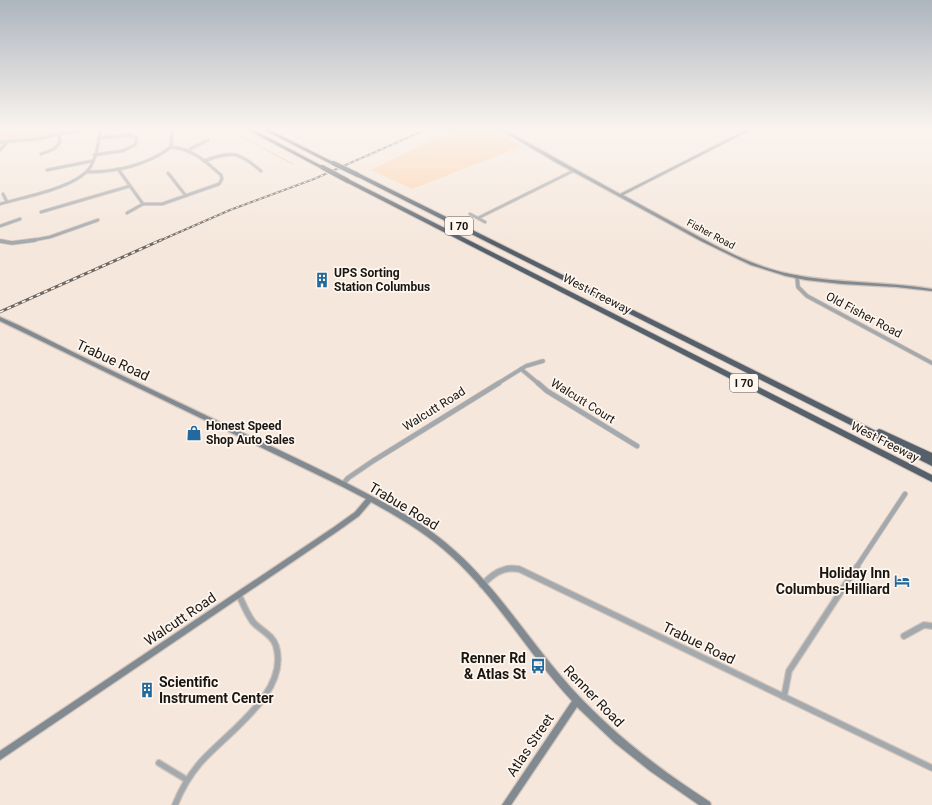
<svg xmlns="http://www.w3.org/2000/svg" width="932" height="805" font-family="Roboto,sans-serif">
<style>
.green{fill:#fed2ad}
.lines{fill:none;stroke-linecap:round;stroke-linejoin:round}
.stream{stroke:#f4b680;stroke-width:1}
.street-far3-casing{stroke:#d2c5bc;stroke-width:4}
.street-far2-casing{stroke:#d2c5bc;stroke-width:5}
.street-far1-casing{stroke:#d2c5bc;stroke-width:6}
.street-casing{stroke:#d2c5bc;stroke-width:8}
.secondary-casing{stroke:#d2c5bc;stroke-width:2.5}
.highway-casing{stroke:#d2c5bc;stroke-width:2}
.street-far3{stroke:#a4a9ae;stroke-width:2.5}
.street-far2{stroke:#a4a9ae;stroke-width:3.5}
.street-far1{stroke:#a4a9ae;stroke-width:4.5}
.street{stroke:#a4a9ae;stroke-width:5.5}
.secondary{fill:#828a91;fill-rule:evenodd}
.highway{fill:#55606b;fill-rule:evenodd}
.rail-far1-casing{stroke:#6f6761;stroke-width:2}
.rail-casing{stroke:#6f6761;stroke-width:3}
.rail-far1{stroke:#fef6ef;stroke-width:1;stroke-dasharray:3;stroke-linecap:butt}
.rail{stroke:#fef6ef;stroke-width:1.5;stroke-dasharray:4;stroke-linecap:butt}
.highway-bridge-casing{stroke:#d2c5bc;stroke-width:6;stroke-linecap:butt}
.highway-bridge{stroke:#55606b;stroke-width:4.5}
.labels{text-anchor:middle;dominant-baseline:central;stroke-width:3.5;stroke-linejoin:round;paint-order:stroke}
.far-street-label{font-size:10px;fill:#191511;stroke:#fef6ef}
.shield{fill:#fef6ef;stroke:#5e5854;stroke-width:1}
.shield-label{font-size:11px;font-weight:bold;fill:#191511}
.poi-label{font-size:12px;font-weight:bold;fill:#191511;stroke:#fef6ef;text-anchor:start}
.street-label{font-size:12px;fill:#191511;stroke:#fef6ef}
.near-street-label{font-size:14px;fill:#191511;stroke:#fef6ef}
.near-poi-label{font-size:14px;font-weight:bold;fill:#191511;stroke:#fef6ef;text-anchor:end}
</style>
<rect width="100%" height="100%" fill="#f5e7dc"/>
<!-- green -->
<g class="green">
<path d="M 0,130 L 73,130 L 36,138 L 0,141 Z"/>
<path d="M 453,130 L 491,130 L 522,146 L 412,189 L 371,170 Z"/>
</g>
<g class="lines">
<!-- stream -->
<path class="stream" d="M 229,130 L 293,164"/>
<!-- street-far3 casing -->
<g class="street-far3-casing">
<g id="street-far3">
<path d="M 0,142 L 37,139 L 79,130"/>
<path d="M 171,147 L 172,130"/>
<path d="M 190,149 L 208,140"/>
<path d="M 0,150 L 7,142"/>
<path d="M 41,154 L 54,149 L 60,142 L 59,135"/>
<path d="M 94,155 L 122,151 L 135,145 L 137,138 L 130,135 L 99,138"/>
<path d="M 204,161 C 232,151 238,151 261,171"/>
<path d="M 118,169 L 143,204"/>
<path d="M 47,170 L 92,161"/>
<path d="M 88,172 C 116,172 148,165 171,147"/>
<path d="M 168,173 L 186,196"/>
<path d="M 3,194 L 7,202"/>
<path d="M 0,204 C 23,197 78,188 91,166 C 96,157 99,141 100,130"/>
<path d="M 143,204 L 162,204 L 219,184 L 222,179 L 221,175 C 205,161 193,149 171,147"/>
<path d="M 41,212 L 130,186"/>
<path d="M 127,213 L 143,204"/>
<path d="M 470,214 L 485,222"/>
<path d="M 478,218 L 573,171"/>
<path d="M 0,226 L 20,219"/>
<path d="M 0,241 L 4,241"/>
<path d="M 29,241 L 50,237 L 98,220"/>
</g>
</g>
<!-- street-far2 casing -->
<g class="street-far2-casing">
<g id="street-far2">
<path d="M 0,241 L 12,243 L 35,240"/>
<path d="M 797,277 L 798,287 L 807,296 L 932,363"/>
<path d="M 521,369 L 539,384"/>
<path d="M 497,384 L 526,366 L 543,361"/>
</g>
</g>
<!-- street-far1 casing -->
<g class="street-far1-casing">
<g id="street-far1">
<path d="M 538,383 L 547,391 L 637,446"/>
<path d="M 343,484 L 348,478 L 373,461 L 499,383"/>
<path d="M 507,568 L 514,568"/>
<path d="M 856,568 L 905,494"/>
</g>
</g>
<!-- street casing -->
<g class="street-casing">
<g id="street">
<path d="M 482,585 C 493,574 503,566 519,569 L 932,768"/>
<path d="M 904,636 L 924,625 L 932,626"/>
<path d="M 784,697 L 789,671 L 857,567"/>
<path d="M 159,763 L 187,780"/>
<path d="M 175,805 C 181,790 189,776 200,763 C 226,733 290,693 276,646 C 273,635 260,630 253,622 C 247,614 243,604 239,595"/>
</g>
</g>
<!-- secondary casing -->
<g class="secondary-casing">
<g id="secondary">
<path d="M 501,130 L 505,130 L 620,194 L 746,130 L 750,130 L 623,195 C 646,208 669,220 692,233 C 723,250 755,267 790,274 C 837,284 885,281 932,289 L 932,291 L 896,287 L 842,284 L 806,280 L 786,276 L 751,265 L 734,257 L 701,241 L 557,163 Z"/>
<path d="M 0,317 C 26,328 50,341 75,353 C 125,377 176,401 226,425 C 272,447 319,468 364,492 C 392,507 421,522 446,543 C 491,580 523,631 560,675 C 603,726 654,766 710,802 L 711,805 L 699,805 L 650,771 L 615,743 L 577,707 L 511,805 L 502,805 L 572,701 C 529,655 498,599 451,556 C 427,534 400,518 371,502 L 359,516 L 338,531 L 0,760 L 0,751 L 334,527 L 355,512 L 366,499 L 341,486 L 0,321 Z"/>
</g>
</g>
<!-- highway casing -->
<g class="highway-casing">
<g id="highway">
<path d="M 248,130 L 254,130 L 324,167 L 320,168 Z"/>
<path d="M 264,130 L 270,130 L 335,163 L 331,164 Z"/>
<path d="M 356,174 L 360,174 L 876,431 L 879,429 L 882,430 L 932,453 L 932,466 L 356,176 Z"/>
<path d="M 346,180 L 350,180 L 932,475 L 932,482 L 346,182 Z"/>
</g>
</g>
<!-- street-far3 -->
<use href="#street-far3" class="street-far3"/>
<!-- street-far2 -->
<use href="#street-far2" class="street-far2"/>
<!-- street-far1 -->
<use href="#street-far1" class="street-far1"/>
<!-- street -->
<use href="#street" class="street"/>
<!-- secondary -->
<use href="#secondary" class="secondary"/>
<!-- highway -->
<use href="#highway" class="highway"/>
<!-- rail-far1 casing -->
<g class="rail-far1-casing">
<path id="rail-far1" d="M 159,241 L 230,210 L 314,179 L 425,130"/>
</g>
<!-- rail casing -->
<g class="rail-casing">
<path id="rail" d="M 0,312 L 161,240"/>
</g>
<!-- rail-far1 -->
<use href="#rail-far1" class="rail-far1"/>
<!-- rail -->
<use href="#rail" class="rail"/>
<!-- highway-bridge casing -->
<g class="highway-bridge-casing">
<g id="highway-bridge">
<path d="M 333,163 L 358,175"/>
<path d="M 322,167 L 348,181"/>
</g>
</g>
<!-- highway-bridge -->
<use href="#highway-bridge" class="highway-bridge"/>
</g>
<!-- sky -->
<linearGradient id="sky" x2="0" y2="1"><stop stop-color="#adb5be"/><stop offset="0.53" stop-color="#faf4ef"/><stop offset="1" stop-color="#faf4ef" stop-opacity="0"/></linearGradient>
<rect width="932" height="243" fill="url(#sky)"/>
<!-- icons -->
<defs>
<g id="building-bare" transform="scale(1.2)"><path d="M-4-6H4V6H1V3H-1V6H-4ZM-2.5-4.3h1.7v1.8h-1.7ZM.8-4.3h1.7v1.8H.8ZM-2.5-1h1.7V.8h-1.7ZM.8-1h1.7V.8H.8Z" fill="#22699d" stroke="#fef6ef" stroke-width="2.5" paint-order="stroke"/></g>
<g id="shop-bare" transform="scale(1.2)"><path d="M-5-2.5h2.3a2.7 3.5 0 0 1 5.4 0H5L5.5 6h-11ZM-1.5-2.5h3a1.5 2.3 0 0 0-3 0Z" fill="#22699d" stroke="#fef6ef" stroke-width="2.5" paint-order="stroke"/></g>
<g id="hotel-bare" transform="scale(1.2)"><path d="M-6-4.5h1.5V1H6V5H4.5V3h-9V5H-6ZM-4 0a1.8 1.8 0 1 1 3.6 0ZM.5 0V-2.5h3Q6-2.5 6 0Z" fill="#22699d" stroke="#fef6ef" stroke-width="2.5" paint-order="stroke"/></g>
<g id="bus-bare" transform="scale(1.2)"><path d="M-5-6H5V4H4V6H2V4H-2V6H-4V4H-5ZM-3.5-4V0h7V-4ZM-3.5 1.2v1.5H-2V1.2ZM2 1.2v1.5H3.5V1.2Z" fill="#22699d" stroke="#fef6ef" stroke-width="2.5" paint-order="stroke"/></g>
</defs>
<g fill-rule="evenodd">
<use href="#building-bare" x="322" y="280"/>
<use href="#shop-bare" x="194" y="433"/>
<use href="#hotel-bare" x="902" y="581"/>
<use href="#bus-bare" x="538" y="666"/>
<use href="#building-bare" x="147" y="690"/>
</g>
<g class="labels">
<!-- far-street labels -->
<g class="far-street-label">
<text transform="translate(711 234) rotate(28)">Fisher Road</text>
</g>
<!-- shield labels -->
<g class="shield">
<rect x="445" y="217" width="28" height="18" rx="3"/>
<rect x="730" y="374" width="28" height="18" rx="3"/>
</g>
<g class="shield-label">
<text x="459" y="226">I 70</text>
<text x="744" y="383">I 70</text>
</g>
<!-- poi labels -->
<g class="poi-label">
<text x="334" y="273">UPS Sorting<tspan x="334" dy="14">Station Columbus</tspan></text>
<text x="206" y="426">Honest Speed<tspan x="206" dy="14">Shop Auto Sales</tspan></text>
</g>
<!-- street labels -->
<g class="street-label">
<text transform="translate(597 294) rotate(27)">West Freeway</text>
<text transform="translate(864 315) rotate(28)">Old Fisher Road</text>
<text transform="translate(583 401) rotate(32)">Walcutt Court</text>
<text transform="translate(434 409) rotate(-32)">Walcutt Road</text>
<text transform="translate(885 442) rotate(27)">West Freeway</text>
</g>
<!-- near-street labels -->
<g class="near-street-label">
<text transform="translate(113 360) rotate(25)">Trabue Road</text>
<text transform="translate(404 506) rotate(31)">Trabue Road</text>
<text transform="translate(180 619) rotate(-34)">Walcutt Road</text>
<text transform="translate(699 643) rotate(26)">Trabue Road</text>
<text transform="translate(594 696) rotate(46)">Renner Road</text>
<text transform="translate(530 745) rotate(-56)">Atlas Street</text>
</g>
<!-- near-poi labels -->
<g class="near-poi-label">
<text x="890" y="573">Holiday Inn<tspan x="890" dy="16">Columbus-Hilliard</tspan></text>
<text x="526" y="658">Renner Rd<tspan x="526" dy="16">&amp; Atlas St</tspan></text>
<text x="159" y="682" text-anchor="start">Scientific<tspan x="159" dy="16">Instrument Center</tspan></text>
</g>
</g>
</svg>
